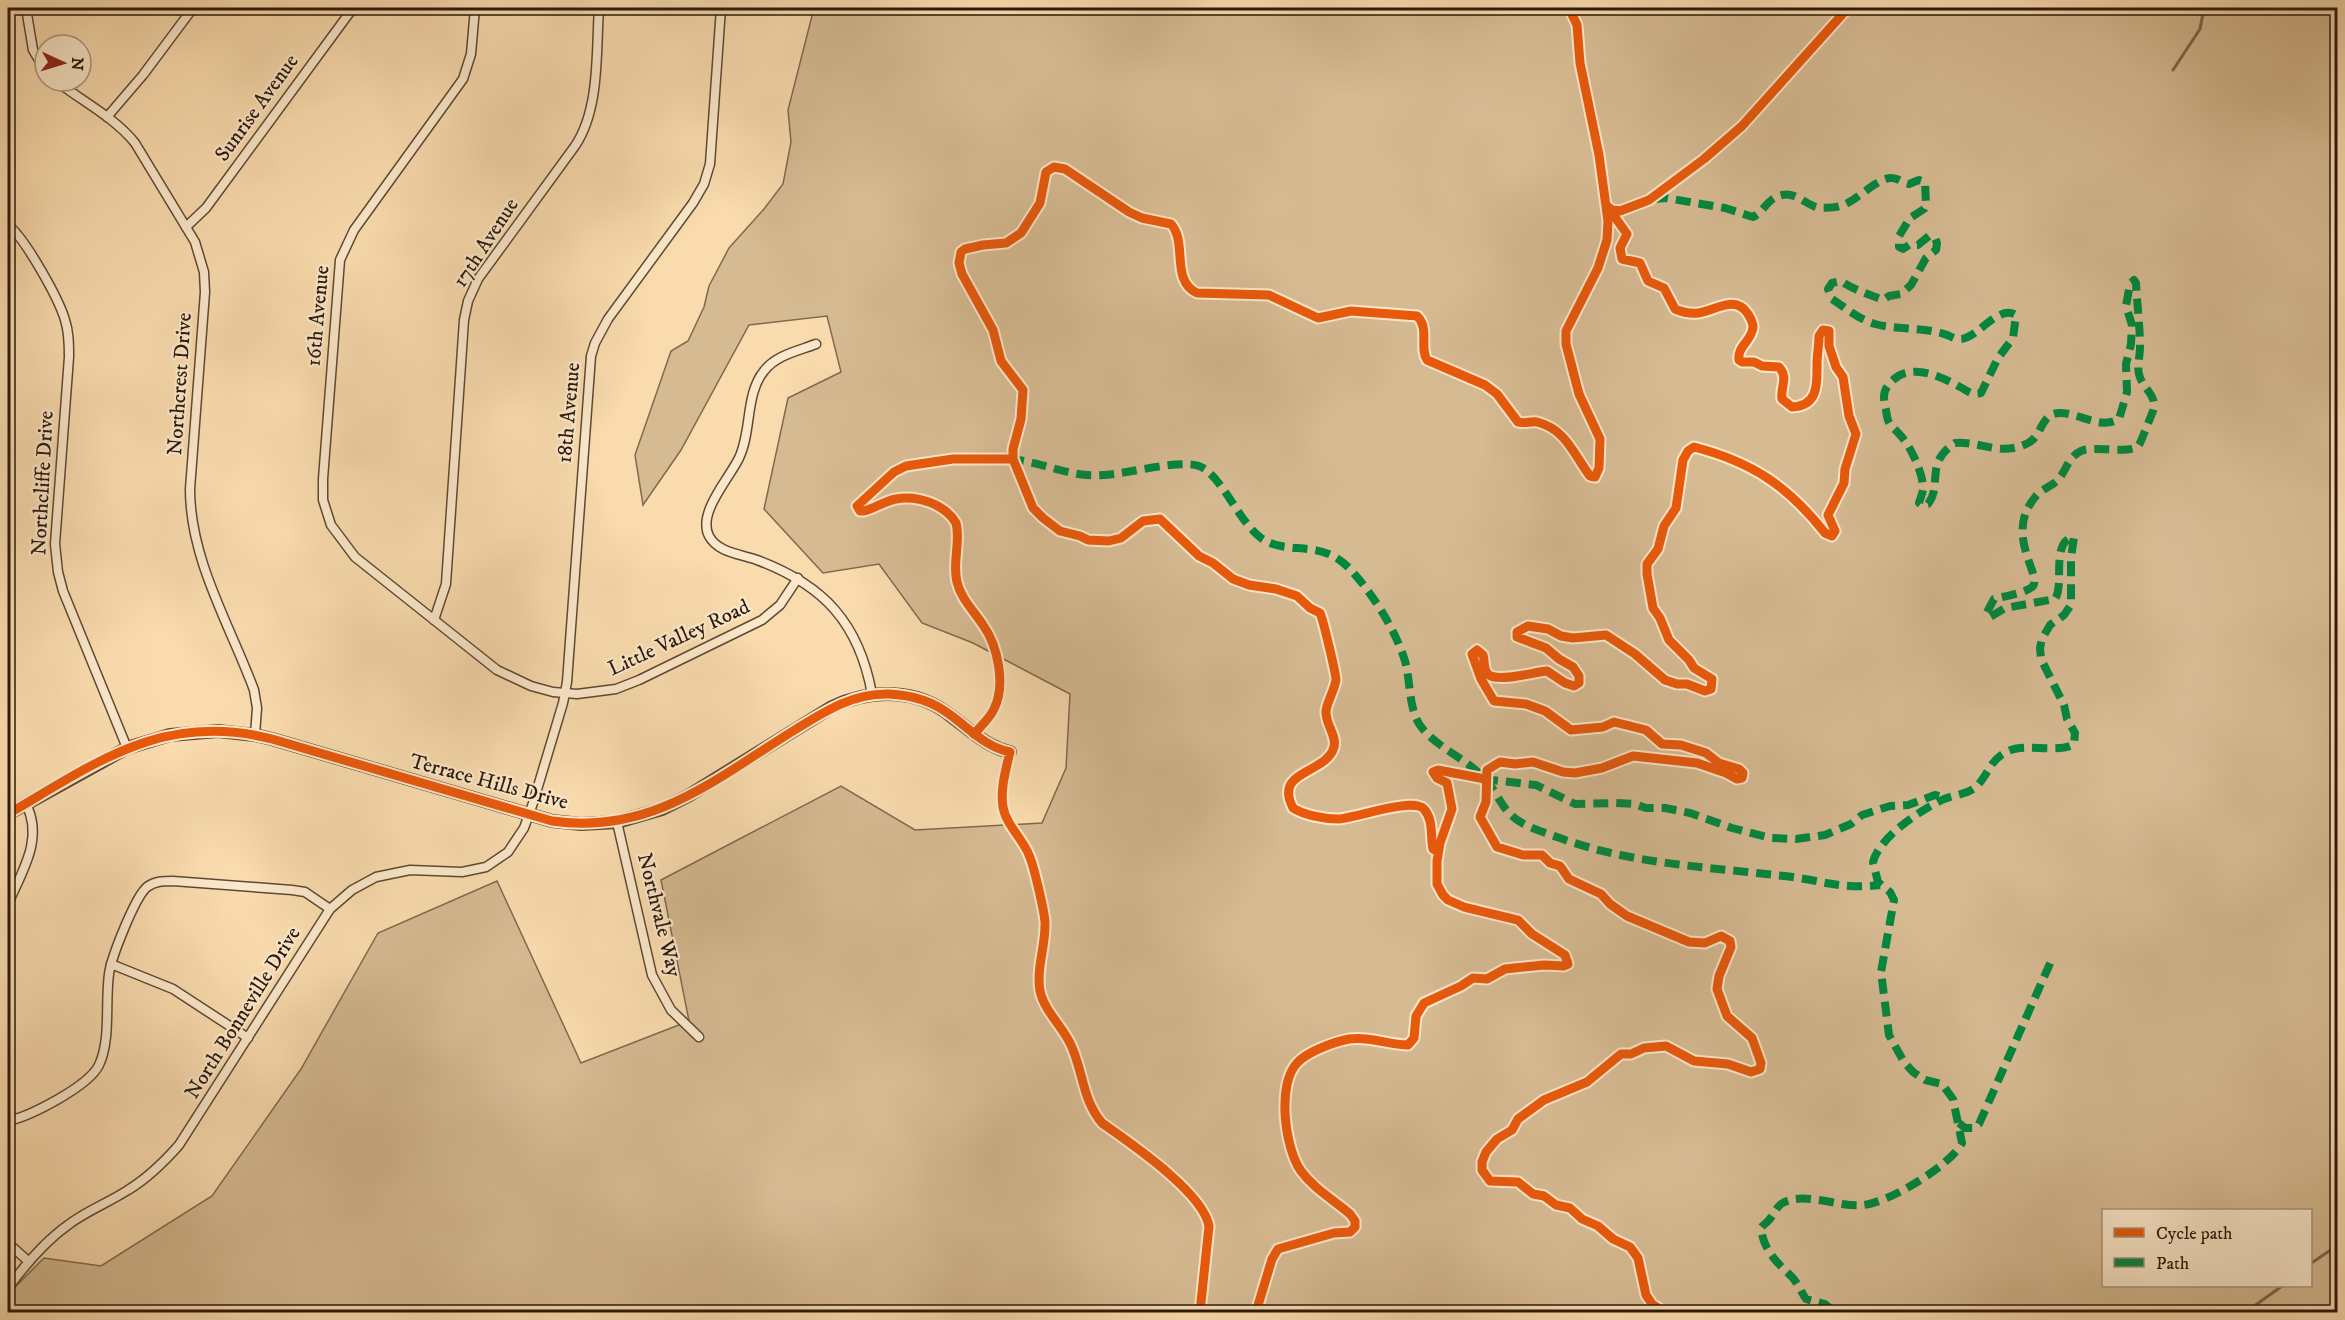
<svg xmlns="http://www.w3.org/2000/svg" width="2345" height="1320" font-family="'IM FELL DW Pica',serif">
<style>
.green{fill:#d6ba92;stroke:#80694f;stroke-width:1.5;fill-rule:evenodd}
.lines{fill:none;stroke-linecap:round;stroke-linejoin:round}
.stream{stroke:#7d654c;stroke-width:3}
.minor-casing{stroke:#5e4934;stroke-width:11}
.tertiary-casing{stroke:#5e4934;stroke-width:14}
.minor{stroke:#fbe8ca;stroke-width:8}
.tertiary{stroke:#fbe8ca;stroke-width:10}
.quiet{stroke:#00873e;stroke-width:8;stroke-dasharray:15 8;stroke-linecap:butt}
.cycleway-casing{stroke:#fbe8ca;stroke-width:13}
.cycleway{stroke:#e8590c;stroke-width:9}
.labels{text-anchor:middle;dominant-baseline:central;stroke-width:4.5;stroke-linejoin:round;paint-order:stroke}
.street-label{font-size:21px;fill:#2b180c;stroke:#fbe8ca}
</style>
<rect width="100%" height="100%" fill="#f9dbae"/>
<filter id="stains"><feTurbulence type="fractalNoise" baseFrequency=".00333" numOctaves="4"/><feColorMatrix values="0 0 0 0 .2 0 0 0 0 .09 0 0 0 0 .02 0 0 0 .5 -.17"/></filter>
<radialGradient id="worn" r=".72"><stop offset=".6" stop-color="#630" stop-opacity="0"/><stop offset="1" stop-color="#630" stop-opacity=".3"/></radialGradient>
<!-- green -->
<path class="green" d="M 814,8 L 2337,8 L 2337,1312 L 8,1312 L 8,1294 L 44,1258 L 101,1266 L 212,1196 L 301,1069 L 378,933 L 497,881 L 581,1063 L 689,1021 L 661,880 L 841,786 L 915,830 L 1042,823 L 1066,768 L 1070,694 L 973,643 L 922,623 L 879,564 L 823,573 L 764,509 L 788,398 L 841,372 L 827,316 L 749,325 L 681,450 L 643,505 L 635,455 L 671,351 L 688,341 L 704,307 L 709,286 L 729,248 L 764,209 L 783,184 L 791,142 L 788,110 ZM 2104,1210 L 2310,1210 L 2310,1286 L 2104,1286 Z"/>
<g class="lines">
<!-- stream -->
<g class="stream">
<path d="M 2173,70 L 2200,29 L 2204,8"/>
<path d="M 2336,342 L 2338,337"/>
<path d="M 2310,1264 L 2338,1245"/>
<path d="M 2246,1312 L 2282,1286"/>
</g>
<!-- minor casing -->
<g class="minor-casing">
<g id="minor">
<path d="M 26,8 L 33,50 L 45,70"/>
<path d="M 475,8 L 471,54 L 463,79 L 354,230 L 340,260 L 323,479 L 323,500 L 331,525 L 355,557 L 497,670 L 531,686 L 553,692 L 577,694 L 616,689 L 639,680 L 762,620 L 780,605 L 798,578"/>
<path d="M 56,81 C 82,101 114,117 135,143 L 195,242 L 204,272 L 205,292 L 190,489 C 190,560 230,625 254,690 L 257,708 L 255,735"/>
<path d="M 107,117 L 143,75 L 193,8"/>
<path d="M 8,225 C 25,238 59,299 65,320 C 69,332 69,344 69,357 L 55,544 L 58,572 L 63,591 L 127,748"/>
<path d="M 186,227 L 206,208 L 353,8"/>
<path d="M 816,344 C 798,351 776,355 764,371 C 745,394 752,431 739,458 C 729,479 697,513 709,536 C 718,553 741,554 757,560 C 824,585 859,623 872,694"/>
<path d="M 434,620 L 446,584 L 464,320 L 468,301 L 478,279 L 575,146 C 600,109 596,52 599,8"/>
<path d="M 617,822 L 652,975 L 671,1010 L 699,1037"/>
<path d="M 8,904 C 22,871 44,839 26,804"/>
<path d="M 111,964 L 173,989 L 248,1038"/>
<path d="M 8,1121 C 31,1116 89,1086 99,1065 C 111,1040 105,1002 109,974 C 111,958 135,897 147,887 C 155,881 163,881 173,881 L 292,890 L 305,892 L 330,909"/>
<path d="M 8,1243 L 28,1261"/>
<path d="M 8,1288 C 25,1265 44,1242 68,1225 C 86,1211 108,1203 128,1190 C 148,1178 164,1162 179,1145 L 330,909 L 352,890 L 376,877 L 410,870 L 462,872 L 486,867 L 508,852 L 524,828 L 533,803 L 563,703 L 567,682 L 591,356 L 595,343 L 608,319 L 693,203 L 704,184 L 710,164 L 721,8"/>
</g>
</g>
<!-- tertiary casing -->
<g class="tertiary-casing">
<path id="tertiary" d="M 8,814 L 127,748 L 170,735 L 218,731 L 255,735 L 272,739 L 552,821 L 581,824 L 617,822 L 662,809 L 688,796 L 832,707 C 871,689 917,688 951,716 C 970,730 987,747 1010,752"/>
</g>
<!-- minor -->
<use href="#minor" class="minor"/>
<!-- tertiary -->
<use href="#tertiary" class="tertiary"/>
<!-- quiet -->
<g class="quiet">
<path d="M 1653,199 L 1666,198 L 1725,208 L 1753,217 C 1764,212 1767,198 1782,195 C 1795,192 1804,203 1816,207 C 1823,208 1833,208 1840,206 C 1855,203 1877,177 1892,178 C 1898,178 1903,183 1909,184 L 1919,180 L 1925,182 L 1926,204 L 1924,209 L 1910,218 L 1899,236 L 1899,247 L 1903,249 L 1909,245 L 1918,245 L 1929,236 L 1935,238 L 1937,243 L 1936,250 L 1926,258 L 1911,285 L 1901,294 L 1889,296 L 1883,300 C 1868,294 1854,290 1841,281 L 1832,283 L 1828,289 L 1832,299 C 1846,308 1858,319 1875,324 C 1897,330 1922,327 1944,334 C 1950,335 1954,340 1961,339 C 1978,338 1998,304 2016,315 L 2013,338 L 1998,358 L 1981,393 C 1972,396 1968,391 1960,387 C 1940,376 1911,362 1892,381 C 1882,391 1883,396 1886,410 C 1888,427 1891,424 1901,436 C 1911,447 1924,475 1923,490 C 1922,495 1920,499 1919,503 L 1922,505 L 1928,504 C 1943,485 1924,463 1955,443 C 1981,441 2001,457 2028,443 C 2043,436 2040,413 2060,413 C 2080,413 2100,430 2119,419 L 2127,392 L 2126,364 L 2131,344 L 2132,325 L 2126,306 L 2130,284 L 2134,280 L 2136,283 C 2137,304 2140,326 2140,347 C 2140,356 2137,366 2139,374 C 2142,389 2158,394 2153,411 C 2151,416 2141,442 2139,445 C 2131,455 2094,445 2081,451 C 2068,457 2066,471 2058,480 C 2052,486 2042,489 2036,496 C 2003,534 2042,574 2033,586 C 2029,592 2002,597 1994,599 L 1986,614 L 1990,617 L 2005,608 L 2055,599 C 2065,585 2050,541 2074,537 L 2071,558 L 2071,605 L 2064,615 L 2050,625 L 2042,639 L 2040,648 L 2041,659 L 2064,705 L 2067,719 L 2075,733 L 2074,744 C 2060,753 2027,744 2011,750 C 1990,758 1990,772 1977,786 C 1969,794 1954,795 1944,799 C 1921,810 1880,836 1873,862 L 1878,882 L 1890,892 L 1894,900 L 1881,972 L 1889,1035 L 1904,1062 L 1913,1072 L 1925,1080 L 1942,1084 L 1953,1099 L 1962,1143 C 1950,1166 1888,1203 1863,1205 C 1839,1208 1802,1190 1781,1204 C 1775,1209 1773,1217 1767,1222 C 1765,1224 1762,1226 1761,1228 C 1763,1249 1776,1262 1790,1275 C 1797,1281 1801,1292 1806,1299 L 1825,1304 L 1835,1312"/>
<path d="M 1009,459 C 1041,461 1069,478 1103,475 C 1127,474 1179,459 1199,466 C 1221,474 1238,521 1261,538 C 1288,557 1320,537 1350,569 C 1373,594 1395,629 1405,661 C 1411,682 1408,711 1422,728 C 1439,749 1467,759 1485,779 C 1500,795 1500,810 1522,823 C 1533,829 1546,833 1557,837 C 1629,864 1708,867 1784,876 C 1821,880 1841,890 1880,885"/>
<path d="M 1483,779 L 1536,785 L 1575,804 L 1616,803 L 1634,804 L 1646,808 L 1665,808 L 1690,813 L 1732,828 L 1771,838 L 1796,839 L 1825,835 L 1851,824 L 1862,815 L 1890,806 L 1908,805 L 1935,795 L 1947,798"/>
<path d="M 1959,1123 L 1965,1128 L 1973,1128 L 1979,1124 L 2052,959"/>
</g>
<!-- cycleway casing -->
<g class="cycleway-casing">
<g id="cycleway">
<path d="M 1607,206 L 1627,234 L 1620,248 L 1622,259 L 1640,263 L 1648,281 L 1664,288 L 1675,309 C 1682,312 1690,314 1698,313 C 1715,311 1735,294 1748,314 C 1751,319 1753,322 1753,327 C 1752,341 1737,346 1739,360 L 1742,362 L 1754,362 L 1762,366 L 1779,367 C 1789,378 1780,387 1782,399 L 1792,407 C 1819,406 1817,383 1817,364 C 1817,355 1819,345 1819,336 L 1823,330 L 1829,331 L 1829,346 L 1836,367 L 1843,377 L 1849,416 L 1856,434 L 1845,469 L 1844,483 L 1828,515 L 1835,531 L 1832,536 L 1825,533 C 1788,486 1752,462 1694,447 L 1688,451 L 1683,460 L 1676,508 L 1664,526 L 1658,549 L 1647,564 L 1647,574 L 1653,608 L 1660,618 L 1669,640 L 1689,660 L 1694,668 L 1712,679 L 1711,689 L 1705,691 L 1687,684 L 1677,684 L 1665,680 L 1635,654 L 1606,635 L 1573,638 L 1561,636 L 1548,629 L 1528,626 L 1517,632 L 1517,637 L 1546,648 L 1559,659 L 1573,667 L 1579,676 L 1579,683 L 1574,686 L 1565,683 L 1547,671 C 1533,672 1495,684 1487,673 C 1483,667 1485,661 1483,655 L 1477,650 L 1472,654 L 1481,679 L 1494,701 L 1526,704 L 1545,711 L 1571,730 L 1603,727 L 1614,722 L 1646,730 L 1662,744 L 1681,745 L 1706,753 L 1719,763 L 1739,769 L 1743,773 L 1742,778 L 1737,779 L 1726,773 L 1697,763 L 1633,756 L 1602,768 L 1575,773 L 1563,772 L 1533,762 L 1515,764 L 1500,762 L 1487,770 L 1486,802 L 1480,817 L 1497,847 L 1523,855 L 1542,855 L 1550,863 L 1560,866 L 1569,879 L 1601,894 L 1610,904 L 1627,916 L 1689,942 L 1705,943 L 1721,936 L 1730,941 L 1731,947 L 1719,976 L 1717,989 L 1727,1016 L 1752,1038 L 1761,1063 L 1760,1069 L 1751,1072 L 1728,1064 L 1694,1061 L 1666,1046 L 1644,1048 L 1631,1054 L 1621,1054 L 1587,1082 L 1544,1100 L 1518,1119 L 1512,1130 L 1497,1139 L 1486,1152 L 1482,1162 L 1482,1170 L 1490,1181 L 1518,1182 L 1533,1194 L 1544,1196 L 1556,1205 L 1570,1208 L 1582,1219 L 1598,1226 L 1613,1239 L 1630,1247 L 1638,1258 L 1646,1295 L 1652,1304 L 1664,1312"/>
<path d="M 1607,206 L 1612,210 L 1620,211 L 1649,200 L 1704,159 L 1742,126 L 1848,8"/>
<path d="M 974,734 C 981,726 990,718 994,709 C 1006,685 998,646 983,625 C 974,611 961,599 957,582 C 952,562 961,542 956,523 C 945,504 917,495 896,499 C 885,501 875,508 864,511 L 860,511 L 857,506 L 894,472 L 906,466 L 953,459 L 1013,459"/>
<path d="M 8,814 C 96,763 163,711 272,739 L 552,821 C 651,835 714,780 793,731 C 824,712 852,693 889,694 C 910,695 932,701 949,714 C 969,728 985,747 1010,752 C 1006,769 1000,789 1003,807 C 1006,825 1023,839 1029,855 C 1034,866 1044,910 1045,922 C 1046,945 1036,968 1040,991 C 1044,1010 1061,1025 1070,1043 C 1083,1069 1082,1100 1102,1123 C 1130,1143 1203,1192 1209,1226 L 1200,1312"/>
<path d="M 1438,851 L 1433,849 C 1430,835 1434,821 1424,809 C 1412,797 1356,818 1338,819 C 1324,819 1304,815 1293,808 C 1273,769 1326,775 1334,747 C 1337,735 1325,724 1326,711 C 1327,702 1334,691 1336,680 C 1336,674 1323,619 1320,613 L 1310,608 L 1297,596 L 1276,589 L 1249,585 L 1233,579 L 1213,563 L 1199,556 L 1160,519 L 1143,521 L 1121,538 L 1109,541 L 1088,540 L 1080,536 L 1060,531 L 1043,518 L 1033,508 L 1013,459 L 1013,449 L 1021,419 L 1023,390 L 1001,361 L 993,330 L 962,274 L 959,263 L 961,252 L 965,249 L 983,245 L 1006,243 L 1021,233 L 1040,203 L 1046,172 L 1054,167 L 1065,169 L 1129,212 L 1142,218 L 1171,224 C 1188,243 1170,280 1197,293 L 1269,295 L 1318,318 L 1351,311 L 1417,316 C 1430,328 1419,347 1427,360 L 1485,385 L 1497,394 L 1518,422 C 1525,424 1530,421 1537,422 C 1566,429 1574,455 1590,476 L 1595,477 L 1599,468 L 1600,439 L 1579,394 L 1566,344 L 1566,331 L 1598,268 L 1607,240 L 1608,221 L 1599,155 L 1580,63 L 1577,25 L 1569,8"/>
<path d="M 1256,1312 L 1272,1259 L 1278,1249 L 1334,1233 L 1350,1232 L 1355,1227 L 1355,1221 L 1350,1214 C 1334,1200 1314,1189 1301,1171 C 1285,1149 1276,1083 1298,1062 C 1309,1051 1334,1042 1349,1039 C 1370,1036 1388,1045 1408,1045 L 1414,1038 L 1416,1016 L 1424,1003 L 1461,986 L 1473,978 L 1487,979 L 1505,969 L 1544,965 L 1564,966 L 1568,964 L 1565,955 L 1532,934 L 1518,920 L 1464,907 L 1448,900 L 1443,895 L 1437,884 L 1437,861 L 1440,843 L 1452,809 L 1447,783 L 1437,778 L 1433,772 L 1438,770 L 1485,779"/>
</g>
</g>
<!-- cycleway -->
<use href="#cycleway" class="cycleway"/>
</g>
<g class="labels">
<!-- street labels -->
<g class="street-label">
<text transform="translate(257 108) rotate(-54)">Sunrise Avenue</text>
<text transform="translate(486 243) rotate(-57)">17th Avenue</text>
<text transform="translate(318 316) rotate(-85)">16th Avenue</text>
<text transform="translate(180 384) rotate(-86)">Northcrest Drive</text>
<text transform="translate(569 413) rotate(-85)">18th Avenue</text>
<text transform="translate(43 483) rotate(-87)">Northcliffe Drive</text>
<text transform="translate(679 638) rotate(-25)">Little Valley Road</text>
<text transform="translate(489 782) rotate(15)">Terrace Hills Drive</text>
<text transform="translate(659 915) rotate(76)">Northvale Way</text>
<text transform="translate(243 1013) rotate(-58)">North Bonneville Drive</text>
</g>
</g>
<!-- margin -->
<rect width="2345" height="1320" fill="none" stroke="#f9dbae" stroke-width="30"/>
<rect x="9" y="9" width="2327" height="1302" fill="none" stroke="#2b180c" stroke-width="3"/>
<rect x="15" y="15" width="2315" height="1290" fill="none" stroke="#2b180c" stroke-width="1.5"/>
<!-- legend -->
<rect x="2102" y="1209" width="210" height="78" fill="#fbe8ca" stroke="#a8957e" stroke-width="1.5"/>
<rect x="2114" y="1228" width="30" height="9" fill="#e8590c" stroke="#a8957e" stroke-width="1.5"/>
<text x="2156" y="1239" font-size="18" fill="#2b180c">Cycle path</text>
<rect x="2114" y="1258" width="30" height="9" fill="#00873e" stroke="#a8957e" stroke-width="1.5"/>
<text x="2156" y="1269" font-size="18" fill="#2b180c">Path</text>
<!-- north arrow -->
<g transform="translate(63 63) rotate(94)"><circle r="28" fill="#fbe8ca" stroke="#a8957e" stroke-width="1.5"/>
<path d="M0-4.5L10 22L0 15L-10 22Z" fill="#8f2418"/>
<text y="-9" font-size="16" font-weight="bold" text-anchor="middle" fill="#2b180c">N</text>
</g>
<rect width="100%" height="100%" filter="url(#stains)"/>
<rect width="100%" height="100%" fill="url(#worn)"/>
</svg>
